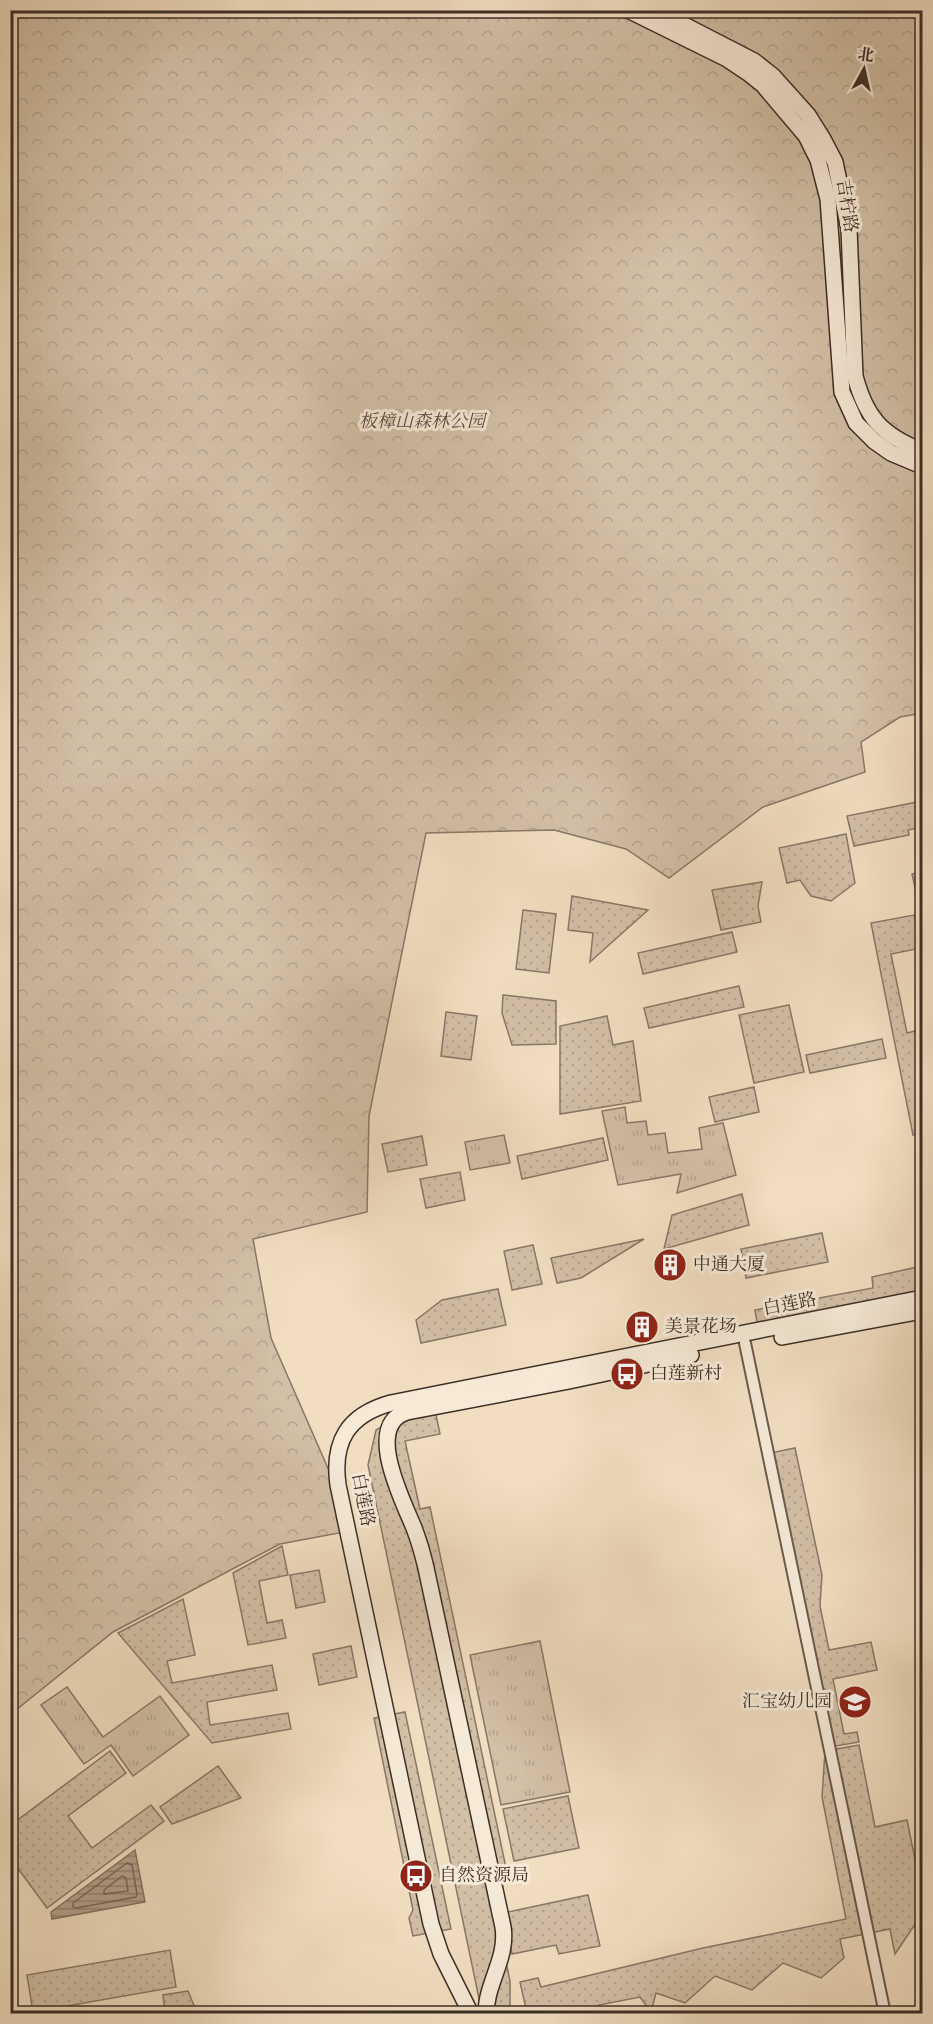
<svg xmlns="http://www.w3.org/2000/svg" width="933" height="2024" font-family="Vollkorn,'Noto Serif SC',serif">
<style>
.grass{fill:url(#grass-dots);stroke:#887868;stroke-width:1.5}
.forest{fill:url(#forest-crowns);stroke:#887868;stroke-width:1.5}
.park{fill:url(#park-tufts);stroke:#887868;stroke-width:1.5}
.water{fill:url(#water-rules);stroke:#847465;stroke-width:1.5}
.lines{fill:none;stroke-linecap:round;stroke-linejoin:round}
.shore{stroke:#78685a;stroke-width:1.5}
.street-casing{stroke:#6a5b4e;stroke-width:14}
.secondary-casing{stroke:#3d2f28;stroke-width:18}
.street{stroke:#f6ead7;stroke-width:10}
.secondary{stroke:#f6ead7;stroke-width:15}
.labels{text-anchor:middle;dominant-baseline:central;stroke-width:6;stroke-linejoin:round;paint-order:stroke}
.street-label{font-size:18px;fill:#3d2f28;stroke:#f6ead7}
.park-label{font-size:18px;font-style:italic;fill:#5b4c41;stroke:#f6ead7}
.poi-label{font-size:18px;fill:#3d2f28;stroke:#f6ead7;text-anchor:start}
</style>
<defs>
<pattern id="grass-dots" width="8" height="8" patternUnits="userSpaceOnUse" patternTransform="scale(1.5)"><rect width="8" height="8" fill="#d2c0a7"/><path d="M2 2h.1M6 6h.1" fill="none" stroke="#b5a590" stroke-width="1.8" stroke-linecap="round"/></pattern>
<pattern id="forest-crowns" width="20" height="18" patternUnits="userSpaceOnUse" patternTransform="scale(1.5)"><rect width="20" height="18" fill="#d2c0a7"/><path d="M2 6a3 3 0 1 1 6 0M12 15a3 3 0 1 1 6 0" fill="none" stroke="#b5a590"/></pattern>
<pattern id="park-tufts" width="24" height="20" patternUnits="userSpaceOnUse" patternTransform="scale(1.5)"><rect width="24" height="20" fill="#d2c0a7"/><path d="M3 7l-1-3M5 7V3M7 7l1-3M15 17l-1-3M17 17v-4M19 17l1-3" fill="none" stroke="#b5a590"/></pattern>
<pattern id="water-rules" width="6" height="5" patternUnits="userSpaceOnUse" patternTransform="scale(1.5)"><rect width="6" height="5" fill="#b4a28d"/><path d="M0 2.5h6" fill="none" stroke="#948473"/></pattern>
</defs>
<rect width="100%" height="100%" fill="#f1dec1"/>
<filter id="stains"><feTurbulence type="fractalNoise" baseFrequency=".00333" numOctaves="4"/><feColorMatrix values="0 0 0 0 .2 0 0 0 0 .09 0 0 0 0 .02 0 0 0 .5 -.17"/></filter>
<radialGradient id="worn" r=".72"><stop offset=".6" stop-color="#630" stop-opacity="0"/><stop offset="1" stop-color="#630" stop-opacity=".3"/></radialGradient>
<!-- grass -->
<g class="grass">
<path d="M 922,801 L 922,827 L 908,830 L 909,835 L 854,846 L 847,816 Z"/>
<path d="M 846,834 L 855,883 L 831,901 L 811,896 L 800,880 L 787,883 L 779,848 Z"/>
<path d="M 922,872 L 922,909 L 920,910 L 912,874 Z"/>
<path d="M 762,882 L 758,906 L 761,922 L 721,930 L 712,890 Z"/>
<path d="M 572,896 L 648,910 L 590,962 L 593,933 L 568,930 Z"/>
<path d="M 523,910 L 556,914 L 549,973 L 516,969 Z"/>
<path d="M 914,915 L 921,948 L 891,954 L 907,1033 L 915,1031 L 922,1066 L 922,1133 L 913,1135 L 871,923 Z"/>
<path d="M 732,932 L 737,952 L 643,974 L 638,953 Z"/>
<path d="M 739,986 L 744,1007 L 649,1028 L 644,1008 Z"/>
<path d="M 503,995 L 556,1001 L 556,1044 L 512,1045 L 502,1013 Z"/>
<path d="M 789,1005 L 804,1072 L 754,1083 L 739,1015 Z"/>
<path d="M 446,1012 L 477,1016 L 471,1060 L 441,1056 Z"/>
<path d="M 607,1016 L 613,1045 L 633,1041 L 641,1101 L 560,1114 L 560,1026 Z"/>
<path d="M 882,1039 L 886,1058 L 810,1073 L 806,1055 Z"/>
<path d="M 754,1087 L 759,1112 L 715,1122 L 709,1097 Z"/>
<path d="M 422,1136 L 427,1165 L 388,1172 L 382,1144 Z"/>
<path d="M 603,1138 L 608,1160 L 522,1179 L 517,1156 Z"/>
<path d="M 460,1172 L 465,1200 L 426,1208 L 420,1179 Z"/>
<path d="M 742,1194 L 749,1225 L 664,1249 L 672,1215 Z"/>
<path d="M 822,1233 L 828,1262 L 746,1278 L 741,1249 Z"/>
<path d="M 644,1239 L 581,1278 L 557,1283 L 551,1258 Z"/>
<path d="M 533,1245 L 542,1284 L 512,1290 L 504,1251 Z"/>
<path d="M 922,1266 L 922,1295 L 758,1328 L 755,1310 L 873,1288 L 872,1277 Z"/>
<path d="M 498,1289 L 506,1325 L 421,1343 L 416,1320 L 442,1300 Z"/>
<path d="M 435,1410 L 440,1434 L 405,1441 L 420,1509 L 430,1507 L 505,1863 L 494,1904 L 510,1981 L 510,2010 L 482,2013 L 368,1465 L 376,1430 L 403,1415 Z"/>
<path d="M 795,1448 L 822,1575 L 820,1606 L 829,1650 L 871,1642 L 877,1670 L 833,1679 L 844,1734 L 857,1732 L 859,1742 L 825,1748 L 766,1454 Z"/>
<path d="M 282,1546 L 288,1575 L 259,1581 L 267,1623 L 282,1620 L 286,1638 L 248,1645 L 233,1573 Z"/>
<path d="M 319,1570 L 325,1602 L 296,1608 L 290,1575 Z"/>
<path d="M 183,1599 L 195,1655 L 167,1661 L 172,1683 L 272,1665 L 277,1690 L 207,1702 L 210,1725 L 288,1713 L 291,1729 L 212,1743 L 118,1633 Z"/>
<path d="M 351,1646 L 357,1677 L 319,1685 L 313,1654 Z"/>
<path d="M 405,1712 L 451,1929 L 413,1936 L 409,1918 L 413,1910 L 374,1718 Z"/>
<path d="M 859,1745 L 875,1827 L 907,1820 L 922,1894 L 922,1914 L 895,1954 L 890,1929 L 840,1939 L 844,1958 L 821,1978 L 783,1963 L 752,1990 L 715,1976 L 685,2003 L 656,1993 L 651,2012 L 640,1997 L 599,2005 L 601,2013 L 527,2013 L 520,1982 L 538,1978 L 541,1987 L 703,1948 L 846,1919 L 822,1797 L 825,1751 Z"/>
<path d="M 110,1751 L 126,1773 L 68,1816 L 92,1848 L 151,1805 L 164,1821 L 47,1908 L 11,1859 L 11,1825 Z"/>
<path d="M 218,1766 L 241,1798 L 172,1824 L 160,1807 Z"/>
<path d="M 568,1796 L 579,1848 L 514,1861 L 503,1809 Z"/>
<path d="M 588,1895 L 600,1946 L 559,1954 L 556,1945 L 512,1954 L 503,1913 Z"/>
<path d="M 170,1950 L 176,1987 L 33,2012 L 27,1975 Z"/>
<path d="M 188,1991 L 197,2013 L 165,2013 L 163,1995 Z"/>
</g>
<!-- forest -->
<path class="forest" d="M 11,11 L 922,11 L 922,713 L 900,717 L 861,742 L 865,772 L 763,807 L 669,878 L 626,849 L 554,830 L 426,833 L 369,1116 L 367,1212 L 253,1239 L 271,1338 L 355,1530 L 280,1544 L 113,1632 L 11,1714 Z"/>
<!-- park -->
<g class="park">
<path d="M 625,1107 L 627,1123 L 646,1121 L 648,1135 L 665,1133 L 668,1153 L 702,1149 L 699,1128 L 723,1123 L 736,1175 L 677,1193 L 681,1174 L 618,1185 L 602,1111 Z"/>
<path d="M 504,1135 L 510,1163 L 470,1170 L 465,1142 Z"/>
<path d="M 540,1641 L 570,1792 L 501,1805 L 470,1655 Z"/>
<path d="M 67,1687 L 103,1737 L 160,1696 L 189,1735 L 133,1776 L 111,1745 L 84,1764 L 41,1705 Z"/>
</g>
<!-- water -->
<path class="water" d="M 135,1850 L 145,1902 L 52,1919 L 51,1912 Z"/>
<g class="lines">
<!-- shore -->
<g class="shore">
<path d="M 127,1863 L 132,1865 L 137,1894 L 136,1897 L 76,1908 L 73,1907 L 73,1903 Z"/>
<path d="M 122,1876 L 126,1878 L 128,1891 L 104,1894 L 104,1890 Z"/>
</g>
<!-- street casing -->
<g class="street-casing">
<path id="street" d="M 745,1343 L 885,2014"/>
</g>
<!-- secondary casing -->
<g class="secondary-casing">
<g id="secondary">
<path d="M 628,10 L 727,59 L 748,73 L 763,85 L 806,136 L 818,160 L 828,199 L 842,392 L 856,423 L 874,441 L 891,453 L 922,466"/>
<path d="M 655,10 L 754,61 L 773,76 L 808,115 L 823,139 L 835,162 L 849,229 L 855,376 C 866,418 882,435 922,451"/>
<path d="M 782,1337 L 922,1311"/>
<path d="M 471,2014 L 441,1954 L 431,1924 L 338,1485 C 332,1441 348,1415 391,1403 L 922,1298"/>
<path d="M 486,2014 C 486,1983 508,1958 503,1927 L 426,1568 C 423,1555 419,1541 414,1528 C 404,1503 363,1424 407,1412 L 569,1381 L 691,1355"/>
</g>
</g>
<!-- street -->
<use href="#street" class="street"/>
<!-- secondary -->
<use href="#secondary" class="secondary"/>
</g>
<!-- icons -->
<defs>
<g id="building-disc" transform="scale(1.725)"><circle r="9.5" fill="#8f2418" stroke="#f6ead7"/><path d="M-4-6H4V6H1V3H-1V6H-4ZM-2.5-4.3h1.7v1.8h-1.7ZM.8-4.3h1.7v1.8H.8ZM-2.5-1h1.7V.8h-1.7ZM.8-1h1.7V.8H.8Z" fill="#fff"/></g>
<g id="bus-disc" transform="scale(1.725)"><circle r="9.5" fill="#8f2418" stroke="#f6ead7"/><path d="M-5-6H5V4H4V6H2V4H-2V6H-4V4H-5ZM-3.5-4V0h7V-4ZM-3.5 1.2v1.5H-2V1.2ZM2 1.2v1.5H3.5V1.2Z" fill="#fff"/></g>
<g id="school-disc" transform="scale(1.725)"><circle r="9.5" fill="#8f2418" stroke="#f6ead7"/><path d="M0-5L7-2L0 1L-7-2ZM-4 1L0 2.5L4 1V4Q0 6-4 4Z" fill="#fff"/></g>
</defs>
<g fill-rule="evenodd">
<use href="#building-disc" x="670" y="1265"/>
<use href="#building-disc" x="642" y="1327"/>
<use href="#bus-disc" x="627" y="1374"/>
<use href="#school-disc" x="855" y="1702"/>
<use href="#bus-disc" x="416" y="1876"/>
</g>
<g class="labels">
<!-- street labels -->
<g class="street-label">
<text transform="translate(846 206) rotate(81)">吉柠路</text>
<text transform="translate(790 1305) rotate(-11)">白莲路</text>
<text transform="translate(362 1500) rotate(79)">白莲路</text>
</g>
<!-- park labels -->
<g class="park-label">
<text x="422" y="422">板樟山森林公园</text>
</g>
<!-- poi labels -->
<g class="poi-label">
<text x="693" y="1265">中通大厦</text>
<text x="665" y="1327">美景花场</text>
<text x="650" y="1374">白莲新村</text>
<text x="832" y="1702" text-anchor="end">汇宝幼儿园</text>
<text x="439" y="1876">自然资源局</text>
</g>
</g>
<!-- margin -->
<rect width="933" height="2024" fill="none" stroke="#f1dec1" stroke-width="36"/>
<rect x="12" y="12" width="909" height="2000" fill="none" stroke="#3d2f28" stroke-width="3"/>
<rect x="18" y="18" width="897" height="1988" fill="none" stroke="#3d2f28" stroke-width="1.5"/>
<!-- north arrow -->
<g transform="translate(864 69) rotate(8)" stroke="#f6ead7" stroke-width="4.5" paint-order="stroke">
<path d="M0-4.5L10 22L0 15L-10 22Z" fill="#3d2f28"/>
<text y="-9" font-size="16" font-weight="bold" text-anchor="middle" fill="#3d2f28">北</text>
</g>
<rect width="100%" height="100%" filter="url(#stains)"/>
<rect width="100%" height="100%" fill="url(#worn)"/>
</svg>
